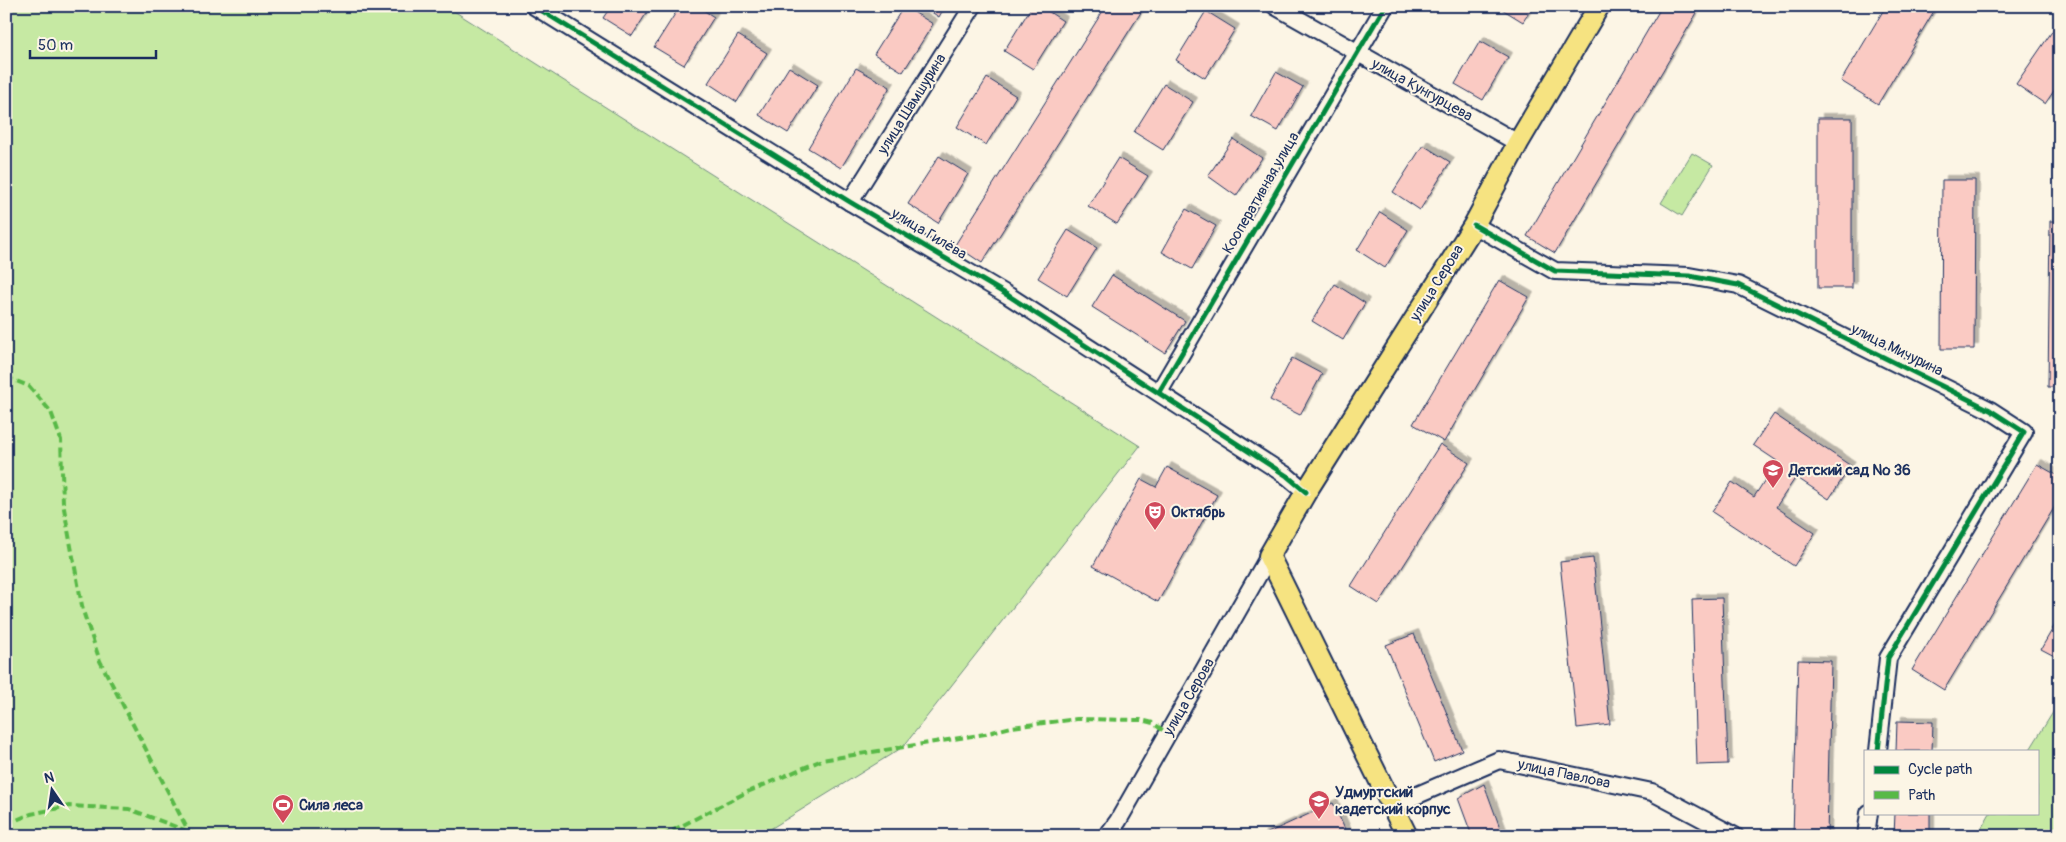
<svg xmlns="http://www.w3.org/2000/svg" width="2066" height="842" font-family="Pangolin,sans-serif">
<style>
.green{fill:#c6e9a3;stroke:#708c80}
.building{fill:#facac3;stroke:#1b2f5e;filter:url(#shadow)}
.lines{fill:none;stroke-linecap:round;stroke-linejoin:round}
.minor-casing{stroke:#1b2f5e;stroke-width:20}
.major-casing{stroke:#1b2f5e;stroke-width:24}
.minor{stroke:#fcf5e5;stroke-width:16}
.major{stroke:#f6e381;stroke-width:20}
.quiet{stroke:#58b947;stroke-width:4;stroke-dasharray:8 4;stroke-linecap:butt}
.cycleway-casing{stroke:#fcf5e5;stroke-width:8}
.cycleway{stroke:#00873e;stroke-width:5}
.labels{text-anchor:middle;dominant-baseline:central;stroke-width:4;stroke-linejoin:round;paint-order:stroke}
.street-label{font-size:15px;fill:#1b2f5e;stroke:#fcf5e5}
.poi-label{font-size:15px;font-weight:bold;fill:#1b2f5e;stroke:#fcf5e5;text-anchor:start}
</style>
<defs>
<filter id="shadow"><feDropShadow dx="4.5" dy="-4.5" stdDeviation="0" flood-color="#0004"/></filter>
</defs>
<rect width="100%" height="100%" fill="#fcf5e5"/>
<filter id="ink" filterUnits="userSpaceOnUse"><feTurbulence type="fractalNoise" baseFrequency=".02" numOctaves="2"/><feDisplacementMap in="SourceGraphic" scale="10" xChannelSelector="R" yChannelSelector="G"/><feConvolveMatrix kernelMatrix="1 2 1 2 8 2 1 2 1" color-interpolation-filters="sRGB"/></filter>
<g filter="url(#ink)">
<!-- green -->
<g class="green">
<path d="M 6,6 L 446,6 L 1140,446 L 903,747 L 759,836 L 6,836 Z"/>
<path d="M 1692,153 L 1713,165 L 1682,216 L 1661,203 Z"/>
<path d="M 2060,701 L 2060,836 L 1977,836 L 1990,813 L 2037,813 L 2037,751 L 2029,751 Z"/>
</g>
<!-- building -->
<g class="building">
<path d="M 611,6 L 651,6 L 632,36 L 603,18 Z"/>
<path d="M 680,6 L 697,6 L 714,17 L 684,65 L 654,47 Z"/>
<path d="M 904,6 L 933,24 L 903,72 L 874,54 Z"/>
<path d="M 922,6 L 945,6 L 939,17 Z"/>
<path d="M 1032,6 L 1040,6 L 1063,21 L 1033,69 L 1004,51 Z"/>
<path d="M 1106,6 L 1145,6 L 982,263 L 955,245 Z"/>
<path d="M 1497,6 L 1533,6 L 1523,22 Z"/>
<path d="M 1662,6 L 1701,6 L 1555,253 L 1527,236 Z"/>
<path d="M 1886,6 L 1937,6 L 1878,104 L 1841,81 Z"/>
<path d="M 1206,11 L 1235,29 L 1205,78 L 1176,60 Z"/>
<path d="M 2060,20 L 2060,82 L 2045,104 L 2016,84 Z"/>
<path d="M 738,35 L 767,53 L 737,102 L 708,83 Z"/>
<path d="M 1480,41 L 1508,57 L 1483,100 L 1455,84 Z"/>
<path d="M 789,67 L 818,85 L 788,133 L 759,115 Z"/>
<path d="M 856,68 L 890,87 L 841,168 L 808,148 Z"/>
<path d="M 1276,72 L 1303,87 L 1278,131 L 1251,116 Z"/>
<path d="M 987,78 L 1016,96 L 986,145 L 957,127 Z"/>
<path d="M 1164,84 L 1193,102 L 1163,150 L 1134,132 Z"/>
<rect x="1818" y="118" width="34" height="170"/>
<path d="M 1233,139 L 1262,158 L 1236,196 L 1208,176 Z"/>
<path d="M 1423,145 L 1450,162 L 1420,210 L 1393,192 Z"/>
<path d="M 939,156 L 968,174 L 938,223 L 908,204 Z"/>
<path d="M 1118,158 L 1148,176 L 1117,224 L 1088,206 Z"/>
<path d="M 1942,180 L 1975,180 L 1974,349 L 1941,349 Z"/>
<path d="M 1186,209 L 1216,226 L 1192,269 L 1162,252 Z"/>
<path d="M 1380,212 L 1408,230 L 1385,268 L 1357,250 Z"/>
<path d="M 2050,221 L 2060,221 L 2060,387 L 2048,387 Z"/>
<path d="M 1068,230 L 1097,248 L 1067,296 L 1038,278 Z"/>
<path d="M 1112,275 L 1185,321 L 1165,353 L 1092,307 Z"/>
<path d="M 1499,280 L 1529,297 L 1444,442 L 1413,424 Z"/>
<path d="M 1335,284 L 1365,303 L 1343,340 L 1312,321 Z"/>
<path d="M 1292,358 L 1322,374 L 1300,415 L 1270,400 Z"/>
<path d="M 1774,414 L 1851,466 L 1829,499 L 1796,477 L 1776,507 L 1815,533 L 1794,566 L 1712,512 L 1732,482 L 1754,497 L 1777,461 L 1753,445 Z"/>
<path d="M 1440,444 L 1469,463 L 1379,604 L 1351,586 Z"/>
<path d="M 2037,464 L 2060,477 L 2060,498 L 1944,690 L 1912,670 Z"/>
<path d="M 1167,467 L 1217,495 L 1158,602 L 1093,566 L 1141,479 L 1156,487 Z"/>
<path d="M 1593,558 L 1610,724 L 1577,728 L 1560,562 Z"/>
<path d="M 1722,598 L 1728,764 L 1697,765 L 1692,599 Z"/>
<path d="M 2060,616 L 2060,659 L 2041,649 Z"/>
<path d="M 1414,634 L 1462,750 L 1434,762 L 1386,645 Z"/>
<path d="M 1798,660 L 1831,661 L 1827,836 L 1793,836 Z"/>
<path d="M 1897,721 L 1933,722 L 1932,751 L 1896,751 Z"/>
<path d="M 1484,784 L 1503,836 L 1472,836 L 1458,798 Z"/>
<path d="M 1333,803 L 1348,836 L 1261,836 Z"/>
<path d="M 1895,813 L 1930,813 L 1930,836 L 1894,836 Z"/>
</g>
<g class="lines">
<!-- minor casing -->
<g class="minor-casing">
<g id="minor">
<path d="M 534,6 L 850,202 L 1009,296 L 1287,476 L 1306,492"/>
<path d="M 1275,6 L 1518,143"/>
<path d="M 850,202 L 973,6"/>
<path d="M 1474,225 L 1555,271 L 1689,276 L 1738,285 L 1990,410 L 2024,432 L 1888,658 L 1878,751"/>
<path d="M 1159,392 L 1385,6"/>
<path d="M 1392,806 L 1499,760 L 1652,792 L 1735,836"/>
<path d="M 1107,836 L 1118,821 L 1269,556"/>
<path d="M 1866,836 L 1869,813"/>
</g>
</g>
<!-- major casing -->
<g class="major-casing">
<path id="major" d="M 1407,836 L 1269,556 L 1306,492 L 1474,225 L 1518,143 L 1599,6"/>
</g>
<!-- minor -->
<use href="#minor" class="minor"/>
<!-- major -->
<use href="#major" class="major"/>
<!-- quiet -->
<g class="quiet">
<path d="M 6,377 L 29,386 L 51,412 L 61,440 L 63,503 L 83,611 L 100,661 L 191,836"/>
<path d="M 6,820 L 14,821 L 31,814 L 69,806 L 129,809 L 200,836"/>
<path d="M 662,836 L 745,793 L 822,760 L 985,734 L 1011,727 L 1077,719 L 1141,720 L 1153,723 L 1168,734"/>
</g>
<!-- cycleway casing -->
<g class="cycleway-casing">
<g id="cycleway">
<path d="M 534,6 L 850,202 L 1009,296 L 1287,476 L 1306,492"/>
<path d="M 1474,225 L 1555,271 L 1689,276 L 1738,285 L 1990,410 L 2024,432 L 1888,658 L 1878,751"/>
<path d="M 1159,392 L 1385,6"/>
</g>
</g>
<!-- cycleway -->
<use href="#cycleway" class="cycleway"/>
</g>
</g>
<!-- icons -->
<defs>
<g id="school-pin" transform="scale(1.125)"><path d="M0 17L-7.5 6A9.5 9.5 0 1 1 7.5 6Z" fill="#d1495b" stroke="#fcf5e5"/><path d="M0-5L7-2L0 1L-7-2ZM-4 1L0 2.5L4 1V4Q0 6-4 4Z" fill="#fff"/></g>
<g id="theatre-pin" transform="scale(1.125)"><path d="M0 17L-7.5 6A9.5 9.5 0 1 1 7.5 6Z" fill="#d1495b" stroke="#fcf5e5"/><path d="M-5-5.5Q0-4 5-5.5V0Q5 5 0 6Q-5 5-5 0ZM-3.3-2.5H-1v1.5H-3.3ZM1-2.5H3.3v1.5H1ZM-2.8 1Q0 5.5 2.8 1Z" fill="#fff"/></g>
<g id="stadium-pin" transform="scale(1.125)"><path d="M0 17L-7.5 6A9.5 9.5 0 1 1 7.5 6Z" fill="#d1495b" stroke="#fcf5e5"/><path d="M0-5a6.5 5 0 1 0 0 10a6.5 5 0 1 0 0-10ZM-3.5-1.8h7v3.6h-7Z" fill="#fff"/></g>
</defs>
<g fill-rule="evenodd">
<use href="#school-pin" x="1773" y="470"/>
<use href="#theatre-pin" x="1155" y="512"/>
<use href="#school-pin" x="1319" y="801"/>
<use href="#stadium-pin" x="283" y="805"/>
</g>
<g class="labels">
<!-- street labels -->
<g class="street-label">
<text transform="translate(1422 90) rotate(29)">улица Кунгурцева</text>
<text transform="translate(912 104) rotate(-58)">улица Шамшурина</text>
<text transform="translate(1261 193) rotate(-60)">Кооперативная улица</text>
<text transform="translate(929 234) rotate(31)">улица Гилёва</text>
<text transform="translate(1437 283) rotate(-58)">улица Серова</text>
<text transform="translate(1897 350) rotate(26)">улица Мичурина</text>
<text transform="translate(1189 697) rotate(-60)">улица Серова</text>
<text transform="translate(1564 774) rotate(12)">улица Павлова</text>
</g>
<!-- poi labels -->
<g class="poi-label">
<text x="1789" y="470">Детский сад № 36</text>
<text x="1171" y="512">Октябрь</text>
<text x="1335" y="792">Удмуртский<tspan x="1335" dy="17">кадетский корпус</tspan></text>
<text x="299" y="805">Сила леса</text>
</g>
</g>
<!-- margin -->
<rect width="2066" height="842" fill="none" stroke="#fcf5e5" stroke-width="25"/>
<rect x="12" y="12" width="2041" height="817" fill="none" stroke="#1b2f5e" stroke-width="2" filter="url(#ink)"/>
<!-- legend -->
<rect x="1864" y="750" width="175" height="65" fill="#fcf5e5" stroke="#a2a6af"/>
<rect x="1874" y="766" width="25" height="8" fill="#00873e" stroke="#a2a6af"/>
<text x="1908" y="774" font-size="15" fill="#1b2f5e">Cycle path</text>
<rect x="1874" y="791" width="25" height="8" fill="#58b947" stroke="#a2a6af"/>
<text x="1908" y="800" font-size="15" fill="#1b2f5e">Path</text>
<!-- north arrow -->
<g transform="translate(52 790) rotate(347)" stroke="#fcf5e5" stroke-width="4" paint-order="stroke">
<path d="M0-4L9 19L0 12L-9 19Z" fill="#1b2f5e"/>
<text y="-8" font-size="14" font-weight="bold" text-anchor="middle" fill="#1b2f5e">N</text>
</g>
<!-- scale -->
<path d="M30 50v8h126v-8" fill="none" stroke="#1b2f5e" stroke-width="2.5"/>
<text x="38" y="50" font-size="15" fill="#1b2f5e" stroke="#fcf5e5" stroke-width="4" paint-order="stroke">50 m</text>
</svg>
